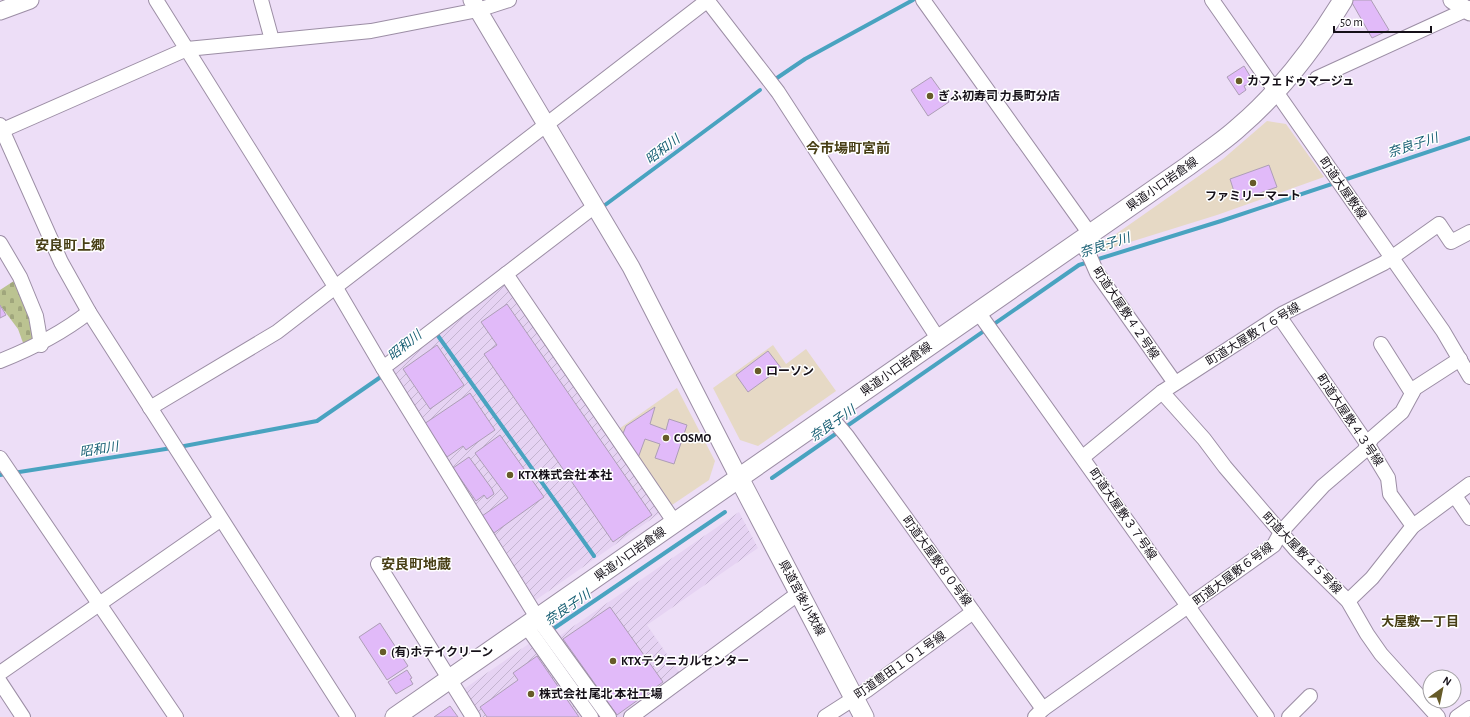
<svg xmlns="http://www.w3.org/2000/svg" width="1470" height="717" font-family="'Alegreya Sans','Noto Sans JP',sans-serif">
<style>
.commercial{fill:#e6d9c5}
.industrial{fill:url(#industrial-furrows)}
.cemetery{fill:url(#cemetery-stones)}
.lines{fill:none;stroke-linecap:round;stroke-linejoin:round}
.stream{stroke:#49a3c0;stroke-width:4}
.building{fill:#e1baf9;stroke:#ad9eb6}
.minor-casing{stroke:#9c8ea5;stroke-width:16}
.tertiary-casing{stroke:#9c8ea5;stroke-width:19}
.secondary-casing{stroke:#9c8ea5;stroke-width:21}
.minor{stroke:#fff;stroke-width:14}
.tertiary{stroke:#fff;stroke-width:17}
.secondary{stroke:#fff;stroke-width:19}
.poi-dot{fill:#665b28;stroke:#fff;stroke-width:1.5}
.labels{text-anchor:middle;dominant-baseline:central;stroke-width:3;stroke-linejoin:round;paint-order:stroke}
.poi-label{font-size:12px;font-weight:bold;fill:#151018;stroke:#fff;text-anchor:start}
.street-label{font-size:12px;fill:#151018;stroke:#fff}
.water-label{font-size:13px;font-style:italic;fill:#165e73;stroke:#fff}
.neighbourhood-label{font-size:13px;font-weight:bold;fill:#483f16;stroke:#fff}
.quarter-label{font-size:14px;font-weight:bold;fill:#483f16;stroke:#fff}
</style>
<defs>
<pattern id="industrial-furrows" width="10" height="10" patternUnits="userSpaceOnUse"><rect width="10" height="10" fill="#e6d3f3"/><path d="M-1 1l2-2M0 10L10 0M9 11l2-2" fill="none" stroke="#c4b4d0"/></pattern>
<pattern id="cemetery-stones" width="16" height="16" patternUnits="userSpaceOnUse"><rect width="16" height="16" fill="#bbc391"/><path d="M2 7V4a2 2 0 0 1 4 0v3zM10 15v-3a2 2 0 0 1 4 0v3z" fill="#a0a67c"/></pattern>
</defs>
<rect width="100%" height="100%" fill="#eddef7"/>
<!-- commercial -->
<g class="commercial">
<path d="M 1267,121 L 1286,124 L 1324,177 L 1217,215 L 1098,252 L 1096,248 L 1223,159 Z"/>
<path d="M 773,345 L 786,364 L 806,349 L 836,391 L 758,446 L 740,440 L 713,388 Z"/>
<path d="M 677,388 L 715,461 L 709,480 L 669,507 L 616,431 Z"/>
</g>
<!-- industrial -->
<g class="industrial">
<path d="M 506,284 L 663,511 L 533,602 L 392,371 Z"/>
<path d="M 739,512 L 758,548 L 647,625 L 681,675 L 625,717 L 616,717 L 558,637 Z"/>
<path d="M 533,641 L 587,717 L 478,717 L 461,691 Z"/>
</g>
<!-- cemetery -->
<path class="cemetery" d="M 20,277 L 41,345 L 26,351 L 18,329 L 0,305 L 0,290 Z"/>
<g class="lines">
<!-- stream -->
<g class="stream">
<path d="M 774,80 L 805,59 L 913,0"/>
<path d="M 601,208 L 760,90"/>
<path d="M 436,333 L 594,556"/>
<path d="M 179,447 L 317,421 L 385,374"/>
<path d="M 0,475 L 172,448"/>
<path d="M 772,478 L 1079,265 L 1221,221 L 1470,138"/>
<path d="M 550,631 L 725,512"/>
</g>
</g>
<!-- building -->
<g class="building">
<path d="M 1352,0 L 1371,0 L 1389,30 L 1372,38 L 1351,1 Z"/>
<path d="M 1244,66 L 1250,76 L 1247,79 L 1250,83 L 1244,86 L 1246,90 L 1239,95 L 1227,77 Z"/>
<path d="M 931,77 L 949,102 L 928,116 L 911,90 Z"/>
<path d="M 1269,165 L 1277,187 L 1237,201 L 1230,179 Z"/>
<path d="M 507,304 L 652,515 L 613,542 L 484,354 L 497,345 L 481,322 Z"/>
<path d="M 0,305 L 6,315 L 0,318 Z"/>
<path d="M 437,345 L 464,385 L 430,409 L 403,369 Z"/>
<path d="M 768,351 L 781,368 L 748,392 L 736,375 Z"/>
<path d="M 470,393 L 495,430 L 466,450 L 463,446 L 447,457 L 424,424 Z"/>
<path d="M 655,407 L 650,424 L 666,430 L 669,419 L 687,425 L 674,464 L 655,458 L 660,444 L 645,439 L 638,458 L 622,436 L 626,426 Z"/>
<path d="M 500,435 L 544,497 L 494,533 L 482,516 L 508,498 L 475,453 Z"/>
<path d="M 469,457 L 492,489 L 494,494 L 487,499 L 484,495 L 476,501 L 453,468 Z"/>
<path d="M 610,607 L 663,682 L 617,715 L 563,639 Z"/>
<path d="M 380,623 L 408,666 L 387,680 L 359,637 Z"/>
<path d="M 537,656 L 579,717 L 487,717 L 480,707 L 518,680 L 513,673 Z"/>
<path d="M 407,670 L 412,678 L 410,679 L 413,684 L 396,694 L 388,682 Z"/>
<path d="M 450,706 L 458,717 L 434,717 Z"/>
</g>
<g class="lines">
<!-- minor casing -->
<g class="minor-casing">
<g id="minor">
<path d="M 156,0 L 336,288 L 383,368 L 538,619 L 609,717"/>
<path d="M 261,0 L 272,40"/>
<path d="M 707,0 L 778,92 L 939,340"/>
<path d="M 923,0 L 1090,234"/>
<path d="M 1212,0 L 1443,331 L 1470,377"/>
<path d="M 1317,78 L 1470,8"/>
<path d="M 0,125 L 61,262 L 89,312 L 348,717"/>
<path d="M 3,130 L 187,49 L 371,31 L 478,10 L 509,0"/>
<path d="M 1080,241 L 1090,257 L 1097,273 L 1175,383"/>
<path d="M 0,243 L 20,277 L 36,316 L 41,345"/>
<path d="M 506,274 L 675,523"/>
<path d="M 978,312 L 1267,717"/>
<path d="M 1279,316 L 1368,445 L 1388,478 L 1390,494 L 1413,526"/>
<path d="M 1381,344 L 1412,393"/>
<path d="M 0,361 C 33,348 61,334 89,312"/>
<path d="M 383,368 L 595,206"/>
<path d="M 1162,392 L 1204,439 L 1225,467 L 1296,550 L 1348,601 L 1367,634 L 1381,654 L 1438,717"/>
<path d="M 150,408 L 277,332 L 708,0"/>
<path d="M 829,415 L 847,436 L 1043,709"/>
<path d="M 1083,457 L 1162,392 L 1282,314 L 1384,263 L 1439,224 L 1451,242 L 1470,232"/>
<path d="M 0,458 L 176,717"/>
<path d="M 1455,496 L 1470,518"/>
<path d="M 378,564 L 473,717"/>
<path d="M 1348,601 L 1372,578 L 1413,526 L 1470,484"/>
<path d="M 527,627 L 591,717"/>
<path d="M 0,673 L 220,520"/>
<path d="M 0,682 L 23,717"/>
<path d="M 631,717 L 799,593"/>
<path d="M 825,717 L 867,690 L 973,612"/>
<path d="M 1035,717 L 1043,709 L 1274,545 L 1281,532 L 1323,486 L 1364,451 L 1372,438 L 1402,412 L 1415,388 L 1460,359"/>
<path d="M 1289,717 L 1310,696"/>
<path d="M 1457,717 L 1470,708"/>
</g>
</g>
<!-- tertiary casing -->
<g class="tertiary-casing">
<g id="tertiary">
<path d="M 472,0 L 631,267 L 739,478"/>
<path d="M 1452,0 L 1470,12"/>
<path d="M 0,11 L 30,0"/>
</g>
</g>
<!-- secondary casing -->
<g class="secondary-casing">
<g id="secondary">
<path d="M 739,478 L 864,717"/>
<path d="M 395,717 L 1188,166 C 1205,153 1224,141 1239,127 C 1281,91 1315,46 1343,0"/>
</g>
</g>
<!-- minor -->
<use href="#minor" class="minor"/>
<!-- tertiary -->
<use href="#tertiary" class="tertiary"/>
<!-- secondary -->
<use href="#secondary" class="secondary"/>
</g>
<!-- markers -->
<g class="poi-dot">
<circle cx="1239" cy="81" r="4"/>
<circle cx="930" cy="96" r="4"/>
<circle cx="1253" cy="183" r="4"/>
<circle cx="758" cy="371" r="4"/>
<circle cx="666" cy="438" r="4"/>
<circle cx="510" cy="475" r="4"/>
<circle cx="383" cy="652" r="4"/>
<circle cx="613" cy="661" r="4"/>
<circle cx="531" cy="694" r="4"/>
</g>
<g class="labels">
<!-- poi labels -->
<g class="poi-label">
<text x="1247" y="81">カフェドゥマージュ</text>
<text x="938" y="96">ぎふ初寿司 力長町分店</text>
<text x="1253" y="196" text-anchor="middle">ファミリーマート</text>
<text x="766" y="371">ローソン</text>
<text x="674" y="438">COSMO</text>
<text x="518" y="475">KTX株式会社 本社</text>
<text x="391" y="652">(有)ホテイクリーン</text>
<text x="621" y="661">KTXテクニカルセンター</text>
<text x="539" y="694">株式会社 尾北 本社工場</text>
</g>
<!-- street labels -->
<g class="street-label">
<text transform="translate(1162 184) rotate(-35)">県道小口岩倉線</text>
<text transform="translate(1343 188) rotate(55)">町道大屋敷線</text>
<text transform="translate(1126 313) rotate(56)">町道大屋敷４２号線</text>
<text transform="translate(1253 334) rotate(-32)">町道大屋敷７６号線</text>
<text transform="translate(896 369) rotate(-35)">県道小口岩倉線</text>
<text transform="translate(1350 420) rotate(56)">町道大屋敷４３号線</text>
<text transform="translate(1123 514) rotate(55)">町道大屋敷３７号線</text>
<text transform="translate(1302 553) rotate(46)">町道大屋敷４５号線</text>
<text transform="translate(630 554) rotate(-35)">県道小口岩倉線</text>
<text transform="translate(937 561) rotate(54)">町道大屋敷８０号線</text>
<text transform="translate(1233 574) rotate(-37)">町道大屋敷６号線</text>
<text transform="translate(802 598) rotate(62)">県道宮後小牧線</text>
<text transform="translate(900 665) rotate(-35)">町道豊田１０１号線</text>
</g>
<!-- water labels -->
<g class="water-label">
<text transform="translate(1413 146) rotate(-18)">奈良子川</text>
<text transform="translate(663 150) rotate(-37)">昭和川</text>
<text transform="translate(1105 246) rotate(-18)">奈良子川</text>
<text transform="translate(405 346) rotate(-39)">昭和川</text>
<text transform="translate(833 424) rotate(-35)">奈良子川</text>
<text transform="translate(99 450) rotate(-9)">昭和川</text>
<text transform="translate(568 608) rotate(-34)">奈良子川</text>
</g>
<!-- neighbourhood labels -->
<g class="neighbourhood-label">
<text x="1420" y="622">大屋敷一丁目</text>
</g>
<!-- quarter labels -->
<g class="quarter-label">
<text x="848" y="149">今市場町宮前</text>
<text x="70" y="246">安良町上郷</text>
<text x="416" y="565">安良町地蔵</text>
</g>
</g>
<!-- north arrow -->
<g transform="translate(1442 689) rotate(33)"><circle r="19" fill="#ffffff" stroke="#a19fa3"/>
<path d="M0-3L7 15L0 10L-7 15Z" fill="#665b28"/>
<text y="-6" font-size="11" font-weight="bold" text-anchor="middle" fill="#151018">N</text>
</g>
<!-- scale -->
<path d="M1334 26v6h97v-6" fill="none" stroke="#151018" stroke-width="2"/>
<text x="1340" y="26" font-size="12" fill="#151018" stroke="#ffffff" stroke-width="3" paint-order="stroke">50 m</text>
</svg>
